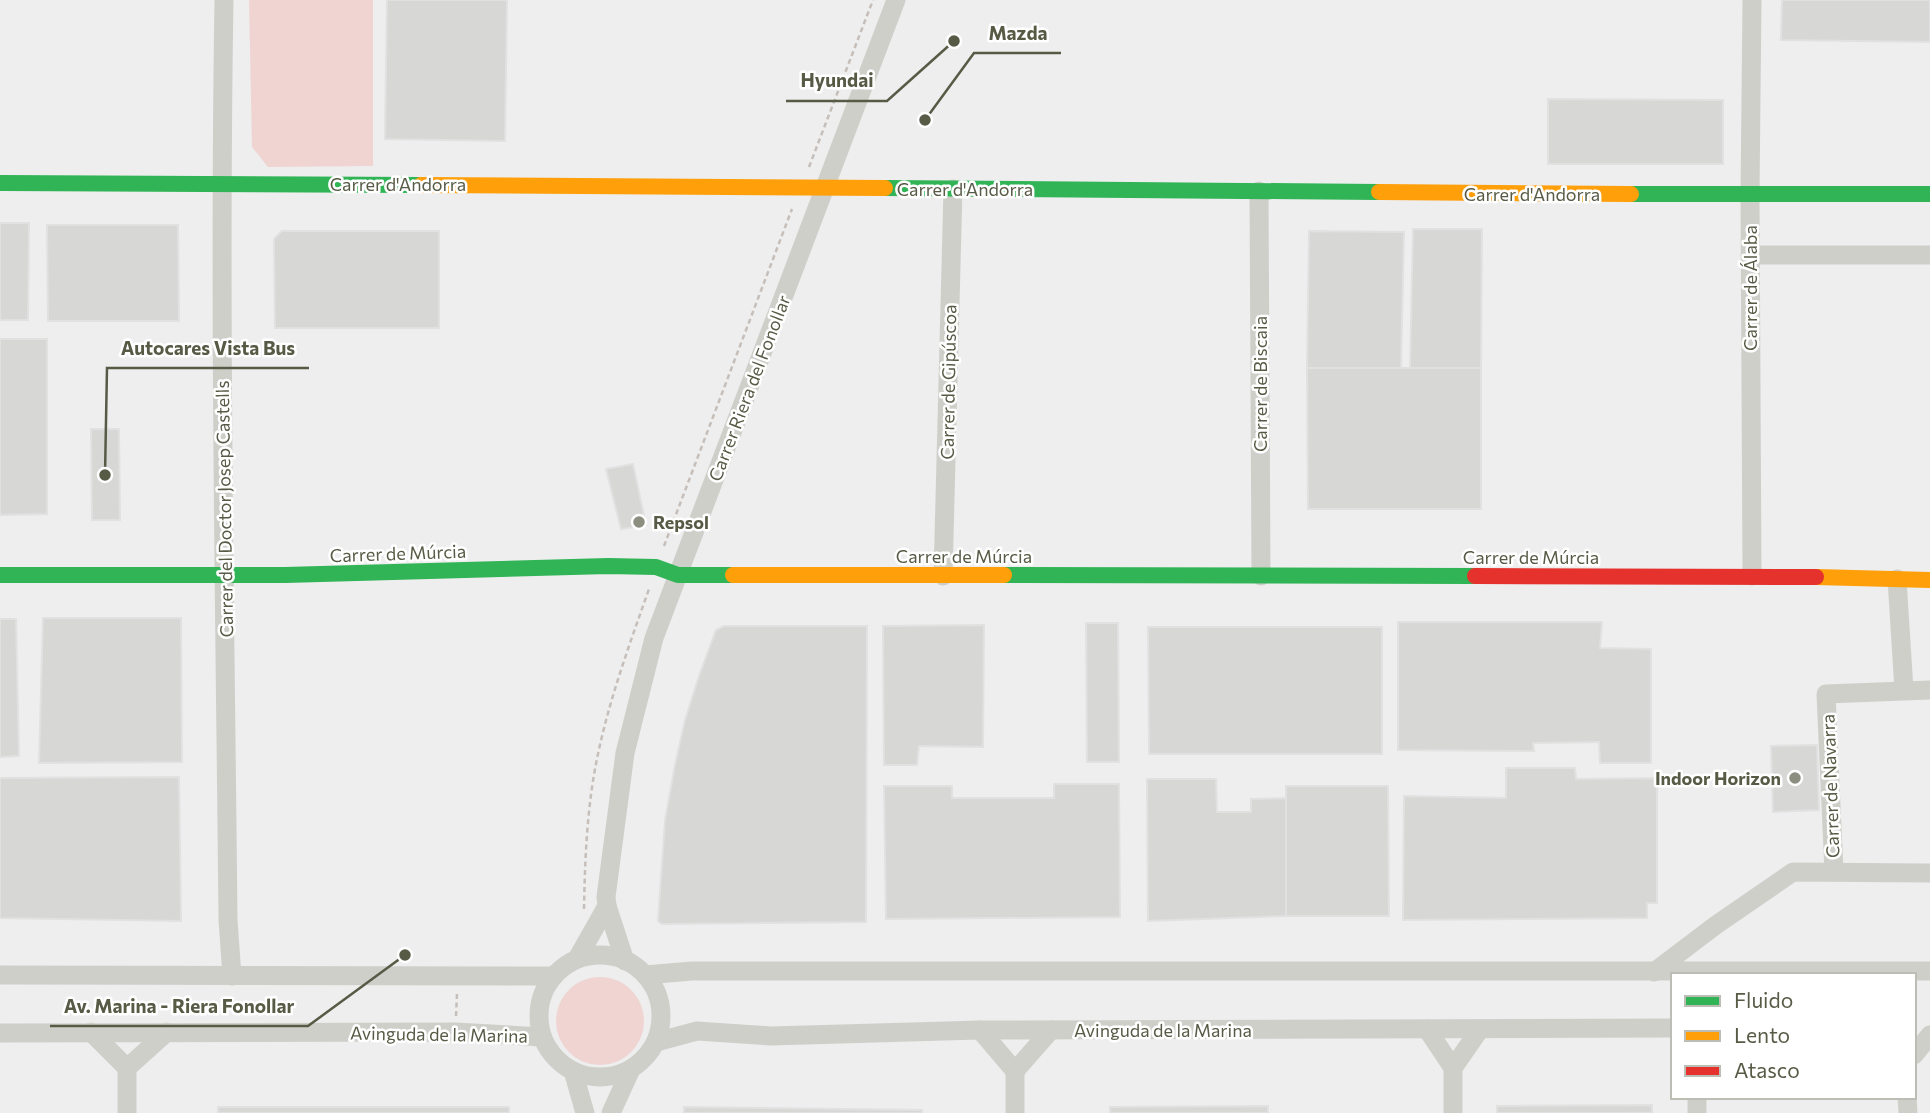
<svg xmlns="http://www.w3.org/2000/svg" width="1930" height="1113" font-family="Commissioner,sans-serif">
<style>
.green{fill:#efd4d2}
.building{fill:#d7d8d6;stroke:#e0e1e0;stroke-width:2}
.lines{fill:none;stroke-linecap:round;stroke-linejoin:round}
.path{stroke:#c5beb9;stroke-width:2.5;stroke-dasharray:5 3.5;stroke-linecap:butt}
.street{stroke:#cfcfca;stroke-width:19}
.fast{stroke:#30b455;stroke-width:16}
.slow{stroke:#ff9f0a;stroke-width:16}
.jam{stroke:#e5322d;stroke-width:16}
.poi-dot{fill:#8c8e80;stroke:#fff;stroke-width:2.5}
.labels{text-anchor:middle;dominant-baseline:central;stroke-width:5;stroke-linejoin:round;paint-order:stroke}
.street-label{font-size:18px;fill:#575b45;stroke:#fff}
.poi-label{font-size:18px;font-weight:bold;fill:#575b45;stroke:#fff;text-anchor:start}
.leader{fill:none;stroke:#575b45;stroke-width:2.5}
.callout-dot{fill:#575b45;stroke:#fff;stroke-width:2.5}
.callout-label{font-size:19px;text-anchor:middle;font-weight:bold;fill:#575b45;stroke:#fff;stroke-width:5;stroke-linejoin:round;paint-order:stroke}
</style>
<rect width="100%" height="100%" fill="#eeeeef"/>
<!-- green -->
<g class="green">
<path d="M 249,0 L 373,0 L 373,166 L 268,167 L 252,147 Z"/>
<circle cx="600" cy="1021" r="44"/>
</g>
<!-- building -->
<g class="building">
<path d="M 387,0 L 507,0 L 505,141 L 385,139 Z"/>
<path d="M 1782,0 L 1930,0 L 1930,42 L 1781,40 Z"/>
<path d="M 1548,99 L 1723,100 L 1723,164 L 1548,164 Z"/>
<path d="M 0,223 L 29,223 L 28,320 L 0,320 Z"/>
<path d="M 47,225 L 178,225 L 179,321 L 48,321 Z"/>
<path d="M 1413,229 L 1482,229 L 1481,368 L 1410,368 Z"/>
<path d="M 282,231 L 439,231 L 439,328 L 275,328 L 274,239 Z"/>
<path d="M 1309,231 L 1404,232 L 1401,368 L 1307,368 Z"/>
<path d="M 0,339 L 47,339 L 47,514 L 0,515 Z"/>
<path d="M 1307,368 L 1481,368 L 1481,509 L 1308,509 Z"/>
<path d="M 91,429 L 119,429 L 120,520 L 92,520 Z"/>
<path d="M 633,464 L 646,525 L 621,529 L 606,469 Z"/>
<path d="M 43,618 L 181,618 L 182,762 L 39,763 Z"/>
<path d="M 0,619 L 16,619 L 19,756 L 0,757 Z"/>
<path d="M 1398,622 L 1602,622 L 1600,648 L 1651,649 L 1651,763 L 1600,763 L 1599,742 L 1533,743 L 1534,751 L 1398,750 Z"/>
<path d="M 1086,623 L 1118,623 L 1119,762 L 1087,762 Z"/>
<path d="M 984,625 L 983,747 L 919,746 L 917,765 L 884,765 L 883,626 Z"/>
<path d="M 724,626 L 867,626 L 866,922 L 662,924 L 658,921 L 665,820 L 675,765 L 685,720 L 699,676 L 716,630 Z"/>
<path d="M 1148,627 L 1382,627 L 1382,754 L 1149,754 Z"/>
<path d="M 1817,745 L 1819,810 L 1773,812 L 1771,746 Z"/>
<path d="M 1506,768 L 1575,768 L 1576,779 L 1657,778 L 1657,903 L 1647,903 L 1647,918 L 1403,920 L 1404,796 L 1506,798 Z"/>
<path d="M 179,777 L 181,921 L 0,918 L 0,778 Z"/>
<path d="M 1147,779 L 1216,779 L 1217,812 L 1251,812 L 1251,799 L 1286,798 L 1286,916 L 1148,921 Z"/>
<path d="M 1054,784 L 1119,784 L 1120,917 L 886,919 L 884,786 L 952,786 L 952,798 L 1054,798 Z"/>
<path d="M 1286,786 L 1388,786 L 1389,916 L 1286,916 Z"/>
<path d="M 1652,1105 L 1652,1113 L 1497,1113 L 1497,1106 Z"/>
<path d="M 1268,1106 L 1268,1113 L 1110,1113 L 1110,1107 Z"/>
<rect x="218" y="1107" width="291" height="6"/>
<path d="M 684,1107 L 922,1110 L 922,1113 L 684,1113 Z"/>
</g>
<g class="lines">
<!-- path -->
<g class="path">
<path d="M 809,167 L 873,0"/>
<path d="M 664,546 L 792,209"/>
<path d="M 584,909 C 585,857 587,805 598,754 C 610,697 630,643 649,589"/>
<path d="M 456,1016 L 457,994"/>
</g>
<!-- street -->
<g class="street">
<path d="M 224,0 C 219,307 225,613 228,920 L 232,976"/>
<path d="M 1752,0 L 1750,195 L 1752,576"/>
<path d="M 1259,191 L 1261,576"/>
<path d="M 1750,255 L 1930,255"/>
<path d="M 943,576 L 953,189"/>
<path d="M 1897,579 L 1904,690"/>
<path d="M 1834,872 L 1826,694 L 1930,690"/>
<circle cx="600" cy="1016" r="61"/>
<path d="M 577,959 L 607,906"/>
<path d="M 625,961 L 607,906 L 606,897 L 625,753 L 654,638 L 896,0"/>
<path d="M 1654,972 L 1716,925 L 1793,872 L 1930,873"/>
<path d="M 0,975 L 554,976"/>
<path d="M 645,975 L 692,971 L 1930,971"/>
<path d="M 1427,1029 L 1453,1068 L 1453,1113"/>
<path d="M 980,1030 L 1015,1071 L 1015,1113"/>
<path d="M 91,1032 L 127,1068 L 127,1113"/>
<path d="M 0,1033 L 456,1032 L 542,1037"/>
<path d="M 656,1042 L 697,1031 L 771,1036 L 980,1030 L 1673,1028"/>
<path d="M 1914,1055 L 1930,1035"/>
<path d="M 127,1068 L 167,1032"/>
<path d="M 1453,1068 L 1480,1029"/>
<path d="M 573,1071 L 585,1113"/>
<path d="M 1015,1071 L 1051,1030"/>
<path d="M 1907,1097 L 1908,1113"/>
<path d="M 611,1113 L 631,1069"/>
<path d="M 1697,1113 L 1697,1097"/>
</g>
<!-- fast -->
<g class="fast">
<path d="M 0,183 L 421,185"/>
<path d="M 885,188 L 1379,192"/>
<path d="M 1631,194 L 1930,194"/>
<path d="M 0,575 L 285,575 L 608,566 L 656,567 L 678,575 L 733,575"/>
<path d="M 1004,575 L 1475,576"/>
</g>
<!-- slow -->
<g class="slow">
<path d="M 421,185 L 885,188"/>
<path d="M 1379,192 L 1631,194"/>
<path d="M 733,575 L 1004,575"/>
<path d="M 1816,577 L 1930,580"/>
</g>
<!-- jam -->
<path class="jam" d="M 1475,576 L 1816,577"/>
</g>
<!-- markers -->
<g class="poi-dot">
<circle cx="639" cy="522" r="7"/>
<circle cx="1795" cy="778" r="7"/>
</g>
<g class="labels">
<!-- street labels -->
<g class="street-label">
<text x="398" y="184">Carrer d'Andorra</text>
<text x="965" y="189">Carrer d'Andorra</text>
<text x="1532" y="194">Carrer d'Andorra</text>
<text transform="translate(1750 288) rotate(-90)">Carrer de Álaba</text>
<text transform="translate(948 382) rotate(-89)">Carrer de Gipúscoa</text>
<text transform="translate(1260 384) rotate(-90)">Carrer de Biscaia</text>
<text transform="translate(749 388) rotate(-69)">Carrer Riera del Fonollar</text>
<text transform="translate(224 509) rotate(-91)">Carrer del Doctor Josep Castells</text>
<text transform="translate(398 553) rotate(-2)">Carrer de Múrcia</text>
<text x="964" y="556">Carrer de Múrcia</text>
<text x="1531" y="557">Carrer de Múrcia</text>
<text transform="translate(1830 786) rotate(-92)">Carrer de Navarra</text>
<text x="1163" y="1030">Avinguda de la Marina</text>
<text transform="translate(439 1034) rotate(1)">Avinguda de la Marina</text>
</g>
<!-- poi labels -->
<g class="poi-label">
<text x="653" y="522">Repsol</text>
<text x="1781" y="778" text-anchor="end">Indoor Horizon</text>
</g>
</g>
<!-- callouts -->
<path class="leader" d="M925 120L974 53H1061M954 41L887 101H786M105 475L107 368H309M405 955L308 1026H50"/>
<g class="callout-dot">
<circle cx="925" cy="120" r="7"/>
<circle cx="954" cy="41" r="7"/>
<circle cx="105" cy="475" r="7"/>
<circle cx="405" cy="955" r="7"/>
</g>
<g class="callout-label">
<text x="1018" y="40">Mazda</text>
<text x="837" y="87">Hyundai</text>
<text x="208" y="355">Autocares Vista Bus</text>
<text x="179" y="1013">Av. Marina - Riera Fonollar</text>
</g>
<!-- legend -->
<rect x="1671" y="973" width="245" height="126" fill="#ffffff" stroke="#bcbdb5" stroke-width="2"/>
<rect x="1685" y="996" width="35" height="10" fill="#30b455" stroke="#bcbdb5" stroke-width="2"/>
<text x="1734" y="1008" font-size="21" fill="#575b45">Fluido</text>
<rect x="1685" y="1031" width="35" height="10" fill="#ff9f0a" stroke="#bcbdb5" stroke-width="2"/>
<text x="1734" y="1043" font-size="21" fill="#575b45">Lento</text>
<rect x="1685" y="1066" width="35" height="10" fill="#e5322d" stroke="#bcbdb5" stroke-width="2"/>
<text x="1734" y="1078" font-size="21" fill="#575b45">Atasco</text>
</svg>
